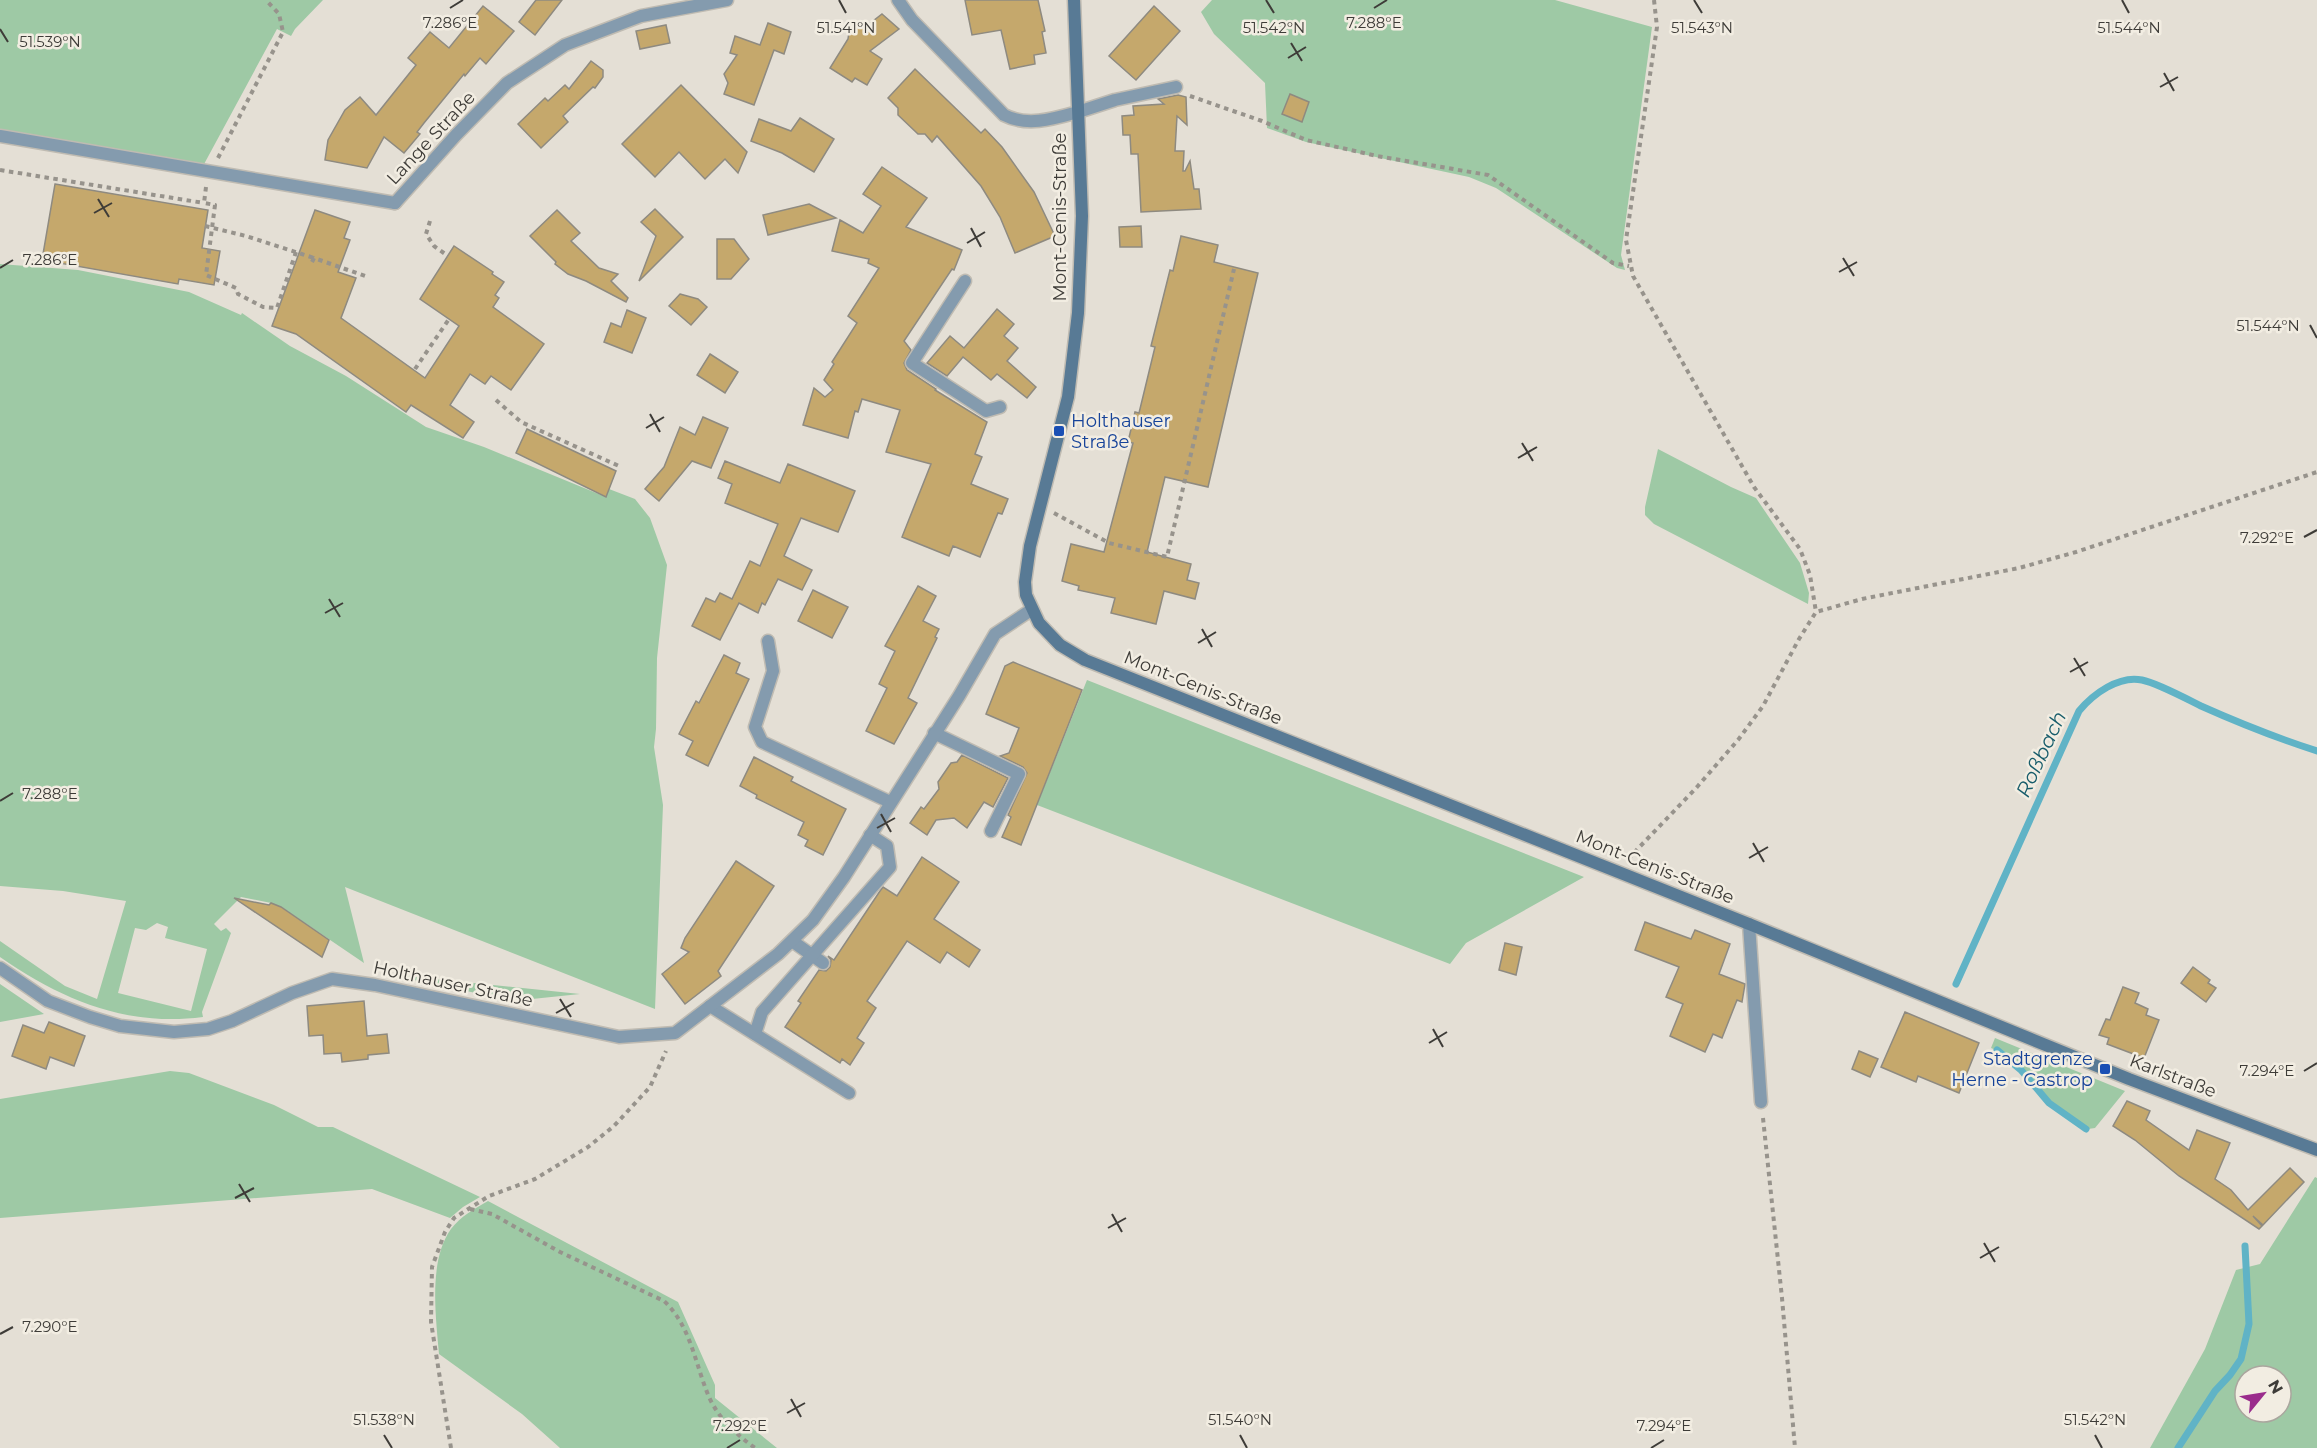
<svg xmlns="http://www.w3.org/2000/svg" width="2317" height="1448" font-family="Montserrat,sans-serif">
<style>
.green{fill:#9ec9a5;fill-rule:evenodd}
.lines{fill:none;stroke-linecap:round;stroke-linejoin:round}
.stream{stroke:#60b3c6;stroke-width:7}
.building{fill:#c5a86c;stroke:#8e8a80;stroke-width:1.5}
.service-casing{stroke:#bfbbb2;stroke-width:15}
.minor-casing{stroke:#bfbbb2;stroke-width:15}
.secondary-casing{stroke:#bfbbb2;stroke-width:15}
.path{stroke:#97938c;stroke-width:4;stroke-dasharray:4.5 4.5;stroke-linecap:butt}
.service{stroke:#849bae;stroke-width:12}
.minor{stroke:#849bae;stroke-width:12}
.secondary{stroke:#587a95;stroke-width:12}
.ticks{fill:none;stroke:#3e3c38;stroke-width:2}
.transit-dot{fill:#1a4fb4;stroke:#f2ede2;stroke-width:2}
.labels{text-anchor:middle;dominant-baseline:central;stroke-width:5;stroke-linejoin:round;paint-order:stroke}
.street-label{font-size:18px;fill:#3e3c38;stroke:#f2ede2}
.transit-label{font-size:18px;fill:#164399;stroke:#f2ede2;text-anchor:start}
.water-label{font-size:20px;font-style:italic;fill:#185d6b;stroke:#f2ede2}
.ticks-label{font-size:15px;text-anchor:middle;fill:#3e3c38;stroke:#f2ede2;stroke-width:5;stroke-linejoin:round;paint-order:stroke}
</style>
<rect width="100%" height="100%" fill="#e4dfd5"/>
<!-- green -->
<g class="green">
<path d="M 0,0 L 323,0 L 295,29 L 291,36 L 277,29 L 203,166 L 0,132 Z"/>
<path d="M 1212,0 L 1555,0 L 1652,27 L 1621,255 L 1625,270 L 1617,268 L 1496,188 L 1469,177 L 1306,142 L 1267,128 L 1265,83 L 1214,34 L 1201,12 Z"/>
<path d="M 0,264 L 78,270 L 189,292 L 241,315 L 242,313 L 290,346 L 346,376 L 426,427 L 484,447 L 606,497 L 609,489 L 635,499 L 650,518 L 667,565 L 657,658 L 656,729 L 654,747 L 663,805 L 655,1009 L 345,887 L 364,963 L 283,908 L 271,903 L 241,897 L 214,924 L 221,931 L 226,928 L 231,933 L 202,1012 L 203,1017 C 126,1027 62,1000 0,957 L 0,941 L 65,986 L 97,999 L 126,901 L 63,891 L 0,886 ZM 157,923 L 168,927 L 165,938 L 207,949 L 191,1011 L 118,993 L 135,928 L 146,930 Z"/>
<path d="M 1658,449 L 1731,487 L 1756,498 L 1800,563 L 1809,593 L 1808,604 L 1654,524 L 1645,515 L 1645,507 Z"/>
<path d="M 1087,680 L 1584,877 L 1466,943 L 1450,964 L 1037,805 Z"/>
<path d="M 386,974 L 580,994 L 513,1001 Z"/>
<path d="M 0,984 L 44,1014 L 0,1022 Z"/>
<path d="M 1995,1038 L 2125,1091 L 2095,1128 L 2088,1129 C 2074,1121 2061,1111 2049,1101 C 2029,1083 2018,1057 1991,1048 Z"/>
<path d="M 170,1071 L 189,1073 L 274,1105 L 318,1127 L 333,1127 L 480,1197 L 463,1207 L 450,1218 L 372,1189 L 0,1218 L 0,1099 Z"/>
<path d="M 2315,1177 L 2317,1178 L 2317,1448 L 2150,1448 L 2205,1349 L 2236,1270 L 2260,1264 ZM 2245,1376 L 2281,1376 L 2281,1412 L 2245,1412 Z"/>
<path d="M 488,1201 L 678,1302 L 715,1385 L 715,1398 L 777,1448 L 560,1448 L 522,1414 L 439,1354 C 436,1317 428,1261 451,1229 C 461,1216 474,1209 488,1201 Z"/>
</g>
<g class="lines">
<!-- stream -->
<g class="stream">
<path d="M 1956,984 L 2079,711 C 2093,694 2119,675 2142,680 C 2157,683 2187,699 2201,706 C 2239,723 2277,738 2317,751"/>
<path d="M 1997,1050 L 2021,1070 L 2049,1103 L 2086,1129"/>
<path d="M 2178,1448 L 2215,1391 L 2230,1375 L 2241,1359 L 2249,1324 L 2245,1246"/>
</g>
</g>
<!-- building -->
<g class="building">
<path d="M 536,0 L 562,0 L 535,35 L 519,22 Z"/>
<path d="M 965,0 L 1038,0 L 1045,31 L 1042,32 L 1046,53 L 1034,55 L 1035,64 L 1010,69 L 1001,30 L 972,35 Z"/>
<path d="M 483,6 L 514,31 L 486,64 L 480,58 L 465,76 L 464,74 L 424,123 L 417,132 L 420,134 L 404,153 L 384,137 L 367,168 L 325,160 L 328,140 L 345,110 L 360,97 L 376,115 L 416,65 L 408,58 L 430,32 L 449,48 Z"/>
<path d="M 1154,6 L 1180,31 L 1136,80 L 1109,56 Z"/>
<path d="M 882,14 L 899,29 L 870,51 L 882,59 L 867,85 L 855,78 L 852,82 L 830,68 L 848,39 L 849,32 L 861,23 L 864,28 Z"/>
<path d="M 768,23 L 791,32 L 784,54 L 774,50 L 754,105 L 724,94 L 728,83 L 724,74 L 737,55 L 730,53 L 735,36 L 760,45 Z"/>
<path d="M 666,25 L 670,43 L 640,49 L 636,31 Z"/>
<path d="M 591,61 L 603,70 L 603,77 L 595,88 L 593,87 L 563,116 L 568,122 L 541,148 L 518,124 L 545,98 L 548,101 L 565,85 L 569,89 Z"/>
<path d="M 915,69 L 981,133 L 985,129 L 1002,147 L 1034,192 L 1055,236 L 1015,253 L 1000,217 L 981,186 L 937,136 L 932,142 L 925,134 L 918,134 L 898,115 L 898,108 L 888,98 Z"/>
<path d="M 681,85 L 747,152 L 738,173 L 725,159 L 705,179 L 679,152 L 655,177 L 622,144 Z"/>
<path d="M 1290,94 L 1309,102 L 1302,122 L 1282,114 Z"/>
<path d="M 1178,95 L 1186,97 L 1187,125 L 1177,116 L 1175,151 L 1184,151 L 1183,171 L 1185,171 L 1190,161 L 1194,189 L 1199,189 L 1201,209 L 1141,212 L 1138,154 L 1131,154 L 1130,135 L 1123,135 L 1122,116 L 1134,115 L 1133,106 L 1164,104 L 1158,99 Z"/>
<path d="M 800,118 L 834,139 L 814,172 L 782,153 L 751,141 L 759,119 L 791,131 Z"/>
<path d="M 882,167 L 927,198 L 906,227 L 962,250 L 954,270 L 952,269 L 904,341 L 911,350 L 904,363 L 907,370 L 936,389 L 935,390 L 987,422 L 975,454 L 982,457 L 971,484 L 1008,499 L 1002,514 L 998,513 L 980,557 L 953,546 L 949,556 L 902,537 L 931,464 L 886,452 L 900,410 L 862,399 L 858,412 L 855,411 L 848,438 L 803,425 L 814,388 L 825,397 L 833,390 L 824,380 L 834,364 L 832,362 L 857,323 L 848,316 L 879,268 L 868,263 L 869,259 L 832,251 L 840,220 L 863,233 L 881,206 L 863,194 Z"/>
<path d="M 55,184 L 208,210 L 202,248 L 220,251 L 214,285 L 179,279 L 178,284 L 42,260 Z"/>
<path d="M 809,204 L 836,218 L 768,235 L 763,215 Z"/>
<path d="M 655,209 L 683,237 L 639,281 L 656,236 L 641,222 Z"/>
<path d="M 315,210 L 350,222 L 344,238 L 350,240 L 338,272 L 356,278 L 341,318 L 425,378 L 459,326 L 420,299 L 454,246 L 493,272 L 492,274 L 504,282 L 495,295 L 499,298 L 493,307 L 544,344 L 511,390 L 491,376 L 485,384 L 470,374 L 450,405 L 474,422 L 463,438 L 411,405 L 406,412 L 296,334 L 272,326 Z"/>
<path d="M 557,210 L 580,233 L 571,241 L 599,268 L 618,274 L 611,281 L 628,298 L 626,302 L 586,281 L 568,274 L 555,264 L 556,262 L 530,236 Z"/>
<path d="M 1141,226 L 1142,247 L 1120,247 L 1119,227 Z"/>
<path d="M 1181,236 L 1218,245 L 1214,262 L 1258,273 L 1208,487 L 1165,477 L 1147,552 L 1191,564 L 1187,580 L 1199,583 L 1195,599 L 1164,591 L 1156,624 L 1111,613 L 1115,598 L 1078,590 L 1079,586 L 1062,581 L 1071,544 L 1104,552 L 1133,443 L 1128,442 L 1135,412 L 1139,413 L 1155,347 L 1151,346 L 1170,270 L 1173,271 Z"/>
<path d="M 717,239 L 734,239 L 749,259 L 731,279 L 717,279 Z"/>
<path d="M 680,294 L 698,299 L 707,307 L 691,325 L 669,306 Z"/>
<path d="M 997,309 L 1014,324 L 1004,336 L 1018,348 L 1007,361 L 1036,387 L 1027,398 L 997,374 L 991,380 L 963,357 L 947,376 L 927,363 L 950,336 L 964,348 Z"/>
<path d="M 627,310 L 646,318 L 632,353 L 604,342 L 611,323 L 621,327 Z"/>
<path d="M 710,354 L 738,372 L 725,393 L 697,375 Z"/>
<path d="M 703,417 L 728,428 L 711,468 L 692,461 L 659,501 L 645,489 L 664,467 L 680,427 L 695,435 Z"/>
<path d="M 527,429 L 616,471 L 606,497 L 516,453 Z"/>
<path d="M 725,461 L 780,483 L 788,464 L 855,491 L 838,532 L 801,518 L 784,556 L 812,570 L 802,590 L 778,579 L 765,605 L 762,603 L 758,613 L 739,603 L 720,640 L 692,626 L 706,598 L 715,602 L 720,593 L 732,599 L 750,561 L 760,566 L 778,524 L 725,503 L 732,484 L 718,478 Z"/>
<path d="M 918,586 L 936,596 L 923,621 L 939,629 L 935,637 L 937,638 L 908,698 L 917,703 L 894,744 L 866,731 L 887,688 L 879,684 L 895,651 L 885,646 Z"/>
<path d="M 813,590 L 848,607 L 832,638 L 798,621 Z"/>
<path d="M 724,655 L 740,663 L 736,673 L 749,679 L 708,766 L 686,755 L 693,741 L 679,734 L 696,701 L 699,703 Z"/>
<path d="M 1013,662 L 1082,690 L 1021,845 L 1002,837 L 1011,817 L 1008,815 L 1027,773 L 1023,767 L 1000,756 L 1009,753 L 1019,728 L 986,714 L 1005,666 Z"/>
<path d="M 962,755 L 1008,778 L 993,807 L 984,802 L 967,828 L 954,818 L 936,820 L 927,835 L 910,823 L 921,807 L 924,809 L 939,789 L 938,782 L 951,763 L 957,762 Z"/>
<path d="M 754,757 L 793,777 L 791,781 L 846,809 L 823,855 L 805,846 L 808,840 L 798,835 L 804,822 L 756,798 L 757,795 L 740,786 Z"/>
<path d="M 922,857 L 959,882 L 934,919 L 980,950 L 969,967 L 947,952 L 940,963 L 907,941 L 867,1001 L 876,1008 L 857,1038 L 864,1043 L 850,1065 L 842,1059 L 840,1063 L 785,1027 L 801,1003 L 798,1001 L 819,970 L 826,971 L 830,967 L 831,960 L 828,956 L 834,960 L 880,891 L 883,887 L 897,896 Z"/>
<path d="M 736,861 L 774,886 L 718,971 L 721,976 L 685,1004 L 662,974 L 689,952 L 681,948 L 685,938 Z"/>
<path d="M 234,898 L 269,905 L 271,903 L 281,907 L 329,940 L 322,957 Z"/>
<path d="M 1645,922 L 1691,939 L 1695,930 L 1730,944 L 1719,974 L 1745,984 L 1742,1002 L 1737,1000 L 1722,1038 L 1713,1034 L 1705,1052 L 1670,1036 L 1683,1004 L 1666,997 L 1679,967 L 1635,950 Z"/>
<path d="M 1505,943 L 1522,947 L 1516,975 L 1499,970 Z"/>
<path d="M 2193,967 L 2210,980 L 2208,983 L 2216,988 L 2206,1002 L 2181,983 Z"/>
<path d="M 2123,987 L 2139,993 L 2135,1003 L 2148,1009 L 2146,1015 L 2159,1020 L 2144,1058 L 2107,1044 L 2109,1038 L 2099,1035 L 2106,1019 L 2110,1020 Z"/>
<path d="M 364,1001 L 367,1036 L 387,1034 L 389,1053 L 368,1055 L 368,1059 L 342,1062 L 341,1053 L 324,1054 L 323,1035 L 309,1036 L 307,1006 Z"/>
<path d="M 1905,1012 L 1979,1043 L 1959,1093 L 1918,1076 L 1916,1082 L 1881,1067 Z"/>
<path d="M 49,1022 L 85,1036 L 74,1066 L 50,1057 L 46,1069 L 12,1056 L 23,1025 L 44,1033 Z"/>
<path d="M 1859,1051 L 1878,1059 L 1870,1077 L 1852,1069 Z"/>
<path d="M 2127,1101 L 2150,1111 L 2146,1120 L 2189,1150 L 2197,1130 L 2230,1143 L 2215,1179 L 2231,1190 L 2248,1210 L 2290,1168 L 2304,1182 L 2263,1225 L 2253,1216 L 2262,1226 L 2259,1229 L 2179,1176 L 2135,1140 L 2113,1126 Z"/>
</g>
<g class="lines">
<!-- service casing -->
<g class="service-casing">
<g id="service">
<path d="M 1078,112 L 1115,100 L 1176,87"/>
<path d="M 0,136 L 395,203"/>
<path d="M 965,281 L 912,363 L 986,411 L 1000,407"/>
<path d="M 934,733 L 1019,774 L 991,831"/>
<path d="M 1749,924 L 1761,1102"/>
<path d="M 792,941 L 823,963"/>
<path d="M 710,1006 L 849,1093"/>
<path d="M 755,1034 L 762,1012 L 890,867 L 887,846 L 870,835"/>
</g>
</g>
<!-- minor casing -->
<g class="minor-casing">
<g id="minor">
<path d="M 898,0 L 912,20 L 1004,115 C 1027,127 1053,119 1078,112"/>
<path d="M 395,203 L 456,135 L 507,83 L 565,45 L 641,16 L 727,0"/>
<path d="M 768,641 L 773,671 L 755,727 L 762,742 L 890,802"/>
<path d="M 0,968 L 48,1001 L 90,1017 L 120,1026 L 174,1032 L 208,1029 L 232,1021 L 292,993 L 332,979 L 375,985 L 619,1037 L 675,1033 L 778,954 L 813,920 L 844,877 L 959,696 L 995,634 L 1031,610"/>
</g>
</g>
<!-- secondary casing -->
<g class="secondary-casing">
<path id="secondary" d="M 1074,0 L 1082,216 L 1078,313 L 1068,397 L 1030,546 L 1025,582 L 1026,595 L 1039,623 L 1060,645 L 1085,660 L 1749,924 L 2129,1079 L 2317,1150"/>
</g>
<!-- path -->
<g class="path">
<path d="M 1654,0 L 1657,27 L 1626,240 L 1633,276 L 1754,487 L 1800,549 L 1810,575 L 1816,612"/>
<path d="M 1190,96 L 1262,121 L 1306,140 L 1377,156 L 1488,175 L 1613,263 L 1629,266"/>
<path d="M 218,158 L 283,32 L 279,14 L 266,0"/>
<path d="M 0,170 L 204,203"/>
<path d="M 206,187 L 204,203 L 215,205 L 206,275 L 236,288 L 238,294 L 263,307 L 277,308 L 296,252"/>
<path d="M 430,221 L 426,234 L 434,246 L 448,256"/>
<path d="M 205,226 L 246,236 L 314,258"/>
<path d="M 312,262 L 314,258 L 365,276"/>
<path d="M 415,369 L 449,319"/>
<path d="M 496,400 L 521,422 L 619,466"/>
<path d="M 1054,513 L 1109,543 L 1167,557 L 1234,269"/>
<path d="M 1628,859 L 1697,787 L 1738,740 L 1763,706 L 1799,639 L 1816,612 L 1862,599 L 2019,568 L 2076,552 L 2317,472"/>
<path d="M 1763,1118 L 1782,1298 L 1795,1448"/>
<path d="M 470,1209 L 492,1214 L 560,1252 L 664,1301 C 691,1326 695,1364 709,1397 C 719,1419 736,1434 755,1448"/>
<path d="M 451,1448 L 431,1322 L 432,1267 L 445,1232 L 454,1218 L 489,1196 L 535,1179 L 588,1147 L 614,1126 L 650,1087 L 666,1051"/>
</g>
<!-- service -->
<use href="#service" class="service"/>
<!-- minor -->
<use href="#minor" class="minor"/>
<!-- secondary -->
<use href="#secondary" class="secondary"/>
</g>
<!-- ticks -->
<path class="ticks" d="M 839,0 L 846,13M 1266,0 L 1274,13M 1694,0 L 1702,13M 2122,0 L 2129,13M 450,8 L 463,0M 1374,8 L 1387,0M 0,29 L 8,42M 1291,43 L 1302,61M 1288,58 L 1306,47M 2164,73 L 2174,91M 2160,87 L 2178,77M 98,199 L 109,217M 94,213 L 112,203M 971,228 L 981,247M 967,243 L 985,232M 1843,258 L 1854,276M 0,268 L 13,260M 1839,272 L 1857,262M 2310,325 L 2317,338M 650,414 L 660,432M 646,428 L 664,417M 1522,443 L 1533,461M 1518,458 L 1537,447M 2304,537 L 2317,530M 329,599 L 340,617M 325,613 L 343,603M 1202,629 L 1212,647M 1198,643 L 1216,632M 2074,658 L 2085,676M 2070,672 L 2088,662M 0,801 L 13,793M 881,814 L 891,832M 877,828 L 895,818M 1753,843 L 1764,862M 1749,858 L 1768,847M 560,999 L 571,1017M 556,1013 L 574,1003M 1433,1029 L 1443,1047M 1429,1043 L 1447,1032M 2304,1071 L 2317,1063M 239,1184 L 250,1202M 235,1198 L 254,1188M 1112,1214 L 1122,1232M 1108,1228 L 1126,1218M 1984,1243 L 1995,1262M 1980,1258 L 1999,1247M 0,1334 L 13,1327M 791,1399 L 801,1417M 787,1413 L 805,1403M 384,1435 L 392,1448M 1240,1435 L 1247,1448M 2095,1435 L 2102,1448M 727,1448 L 740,1440M 1651,1448 L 1664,1440"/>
<!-- markers -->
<g class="transit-dot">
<rect x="1053" y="425" width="12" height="12" rx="3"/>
<rect x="2099" y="1063" width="12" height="12" rx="3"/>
</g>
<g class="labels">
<!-- street labels -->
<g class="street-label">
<text transform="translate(431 138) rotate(-47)">Lange Straße</text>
<text transform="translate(1060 217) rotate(-90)">Mont-Cenis-Straße</text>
<text transform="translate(1203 688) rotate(22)">Mont-Cenis-Straße</text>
<text transform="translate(1655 867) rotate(22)">Mont-Cenis-Straße</text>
<text transform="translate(453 984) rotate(12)">Holthauser Straße</text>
<text transform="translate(2173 1076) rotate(21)">Karlstraße</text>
</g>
<!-- transit labels -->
<g class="transit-label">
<text x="1071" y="421">Holthauser<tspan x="1071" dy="21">Straße</tspan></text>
<text x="2093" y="1059" text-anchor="end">Stadtgrenze<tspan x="2093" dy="21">Herne - Castrop</tspan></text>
</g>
<!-- water labels -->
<g class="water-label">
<text transform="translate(2041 754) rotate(-65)">Roßbach</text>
</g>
</g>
<g class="ticks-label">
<text x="450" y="28">7.286°E</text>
<text x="1374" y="28">7.288°E</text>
<text x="846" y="33">51.541°N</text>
<text x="1274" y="33">51.542°N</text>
<text x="2129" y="33">51.544°N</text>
<text x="1702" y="33">51.543°N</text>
<text x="50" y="47">51.539°N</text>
<text x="50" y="265">7.286°E</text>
<text x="2268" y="331">51.544°N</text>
<text x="2267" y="543">7.292°E</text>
<text x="50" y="799">7.288°E</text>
<text x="2267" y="1076">7.294°E</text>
<text x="50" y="1332">7.290°E</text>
<text x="384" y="1425">51.538°N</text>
<text x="1240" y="1425">51.540°N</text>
<text x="2095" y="1425">51.542°N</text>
<text x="740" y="1431">7.292°E</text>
<text x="1664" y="1431">7.294°E</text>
</g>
<!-- north arrow -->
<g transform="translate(2263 1394) rotate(60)"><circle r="28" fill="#f2ede2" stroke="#aaa69e" stroke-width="1.5"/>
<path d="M0-4.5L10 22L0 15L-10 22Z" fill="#9a2c8c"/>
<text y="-9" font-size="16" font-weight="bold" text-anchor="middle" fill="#3e3c38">N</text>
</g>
</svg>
